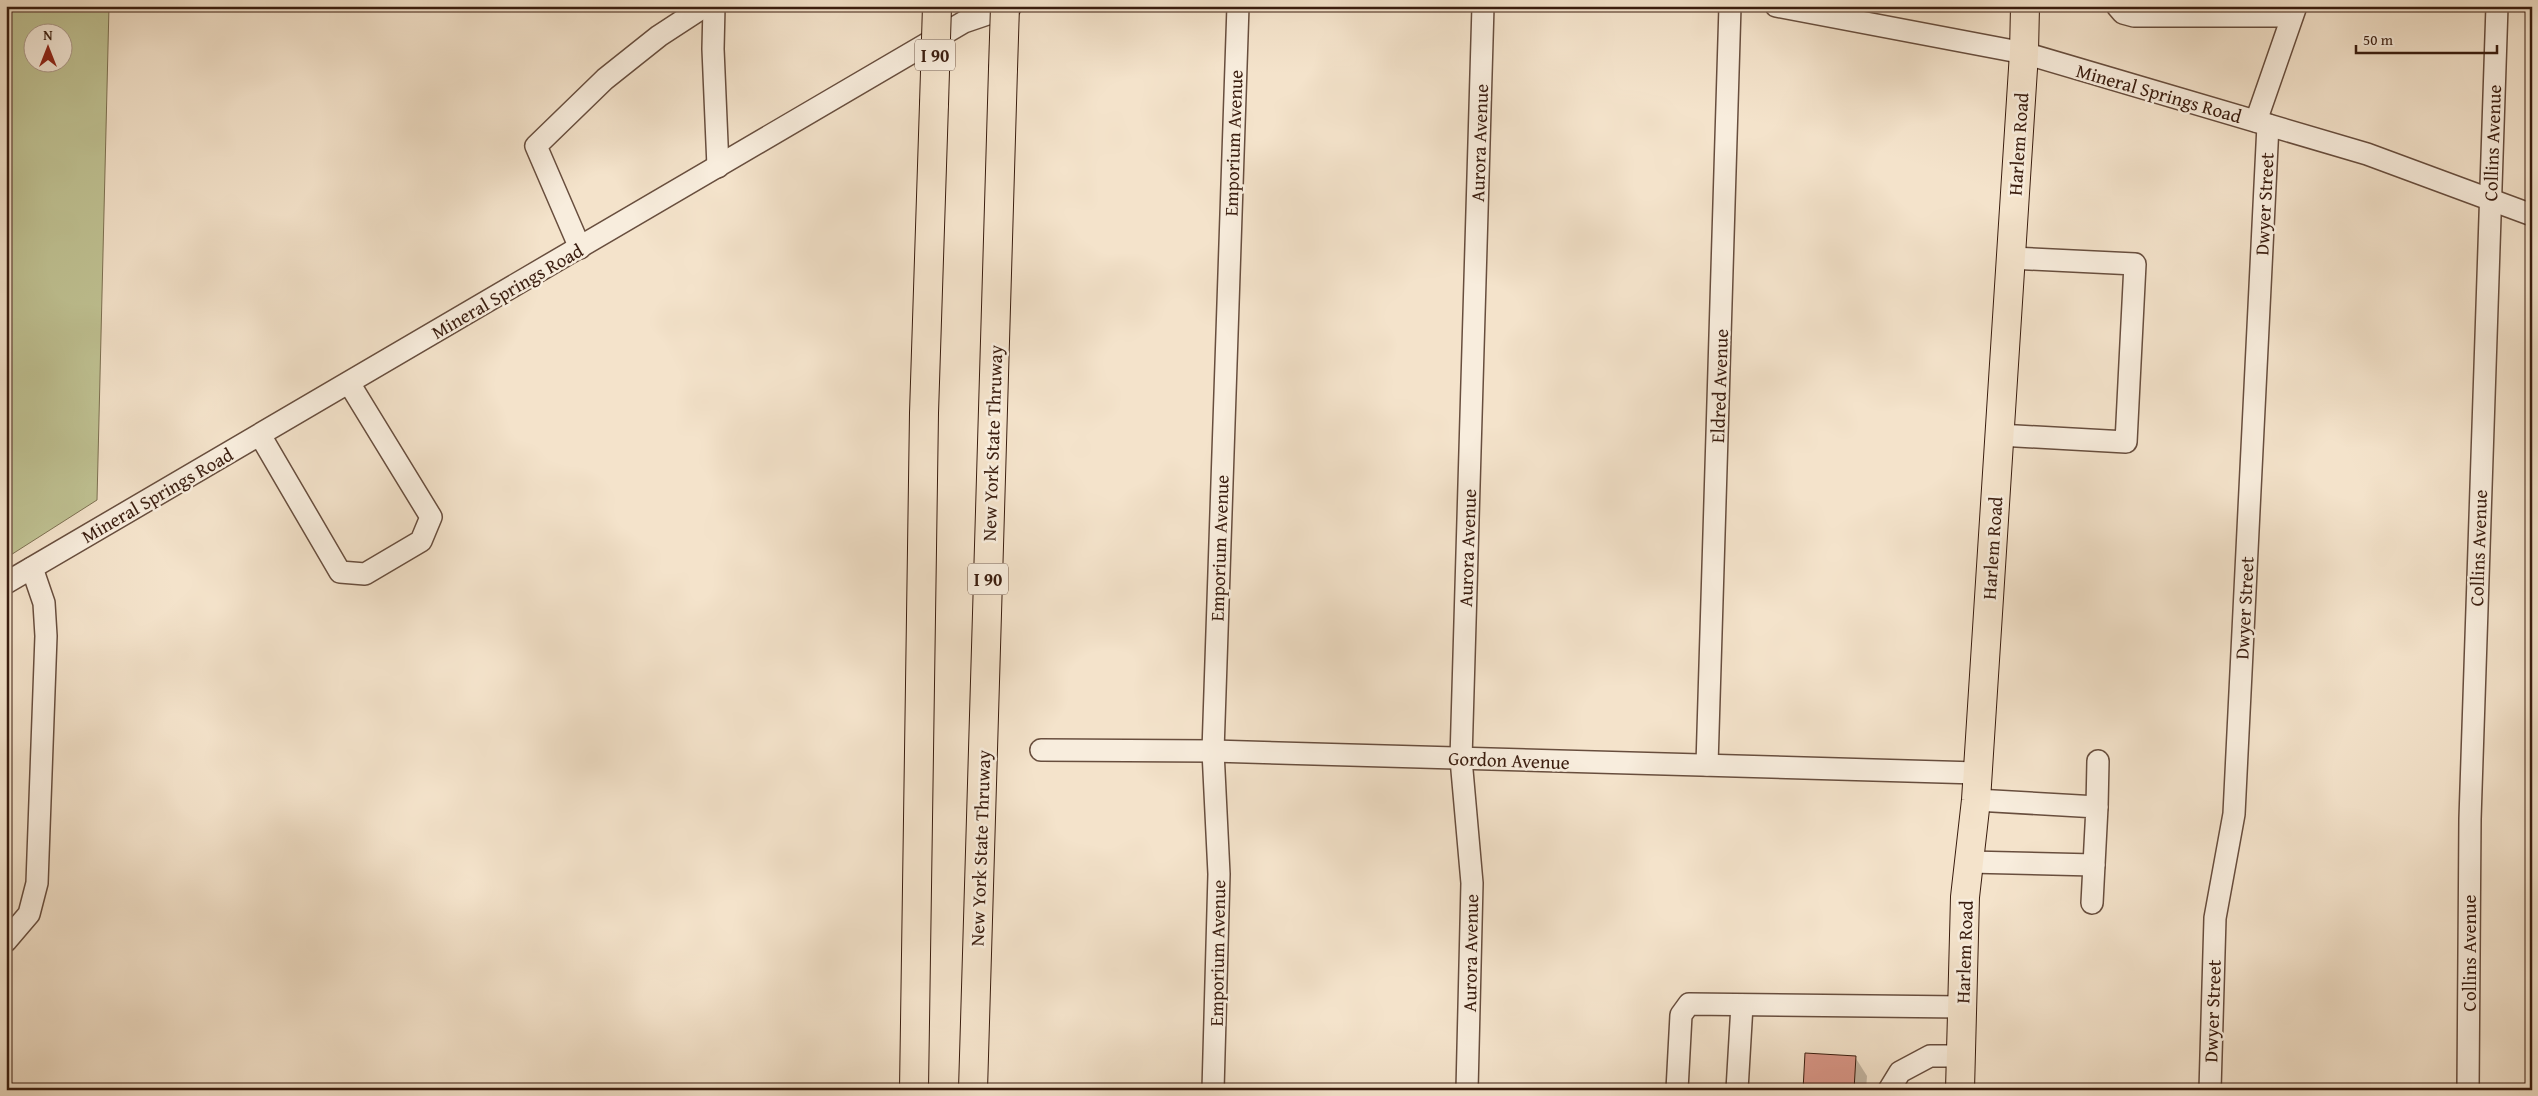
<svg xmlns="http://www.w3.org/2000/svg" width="2538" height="1096" font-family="'Gentium Book Plus',serif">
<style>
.green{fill:#c0c394;stroke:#7d7052;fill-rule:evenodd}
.shadow{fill:#0003}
.building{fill:#d99687;stroke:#3a1d0f}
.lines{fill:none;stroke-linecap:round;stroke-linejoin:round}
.minor-casing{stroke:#684e3e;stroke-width:24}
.major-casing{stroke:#3a1d0f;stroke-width:30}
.highway-casing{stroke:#3a1d0f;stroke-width:30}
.minor{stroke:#f8eddd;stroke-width:21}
.major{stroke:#f4e3cb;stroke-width:28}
.highway{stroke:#f4e3cb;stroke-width:28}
.highway-bridge-casing{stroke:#3a1d0f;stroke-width:30;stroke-linecap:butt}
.highway-bridge{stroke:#f4e3cb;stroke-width:28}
.labels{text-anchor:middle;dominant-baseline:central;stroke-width:5;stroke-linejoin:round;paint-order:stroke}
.shield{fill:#f8eddd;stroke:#735b4d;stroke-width:1}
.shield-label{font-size:18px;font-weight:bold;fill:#3a1d0f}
.street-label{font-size:19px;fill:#3a1d0f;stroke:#f8eddd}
</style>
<rect width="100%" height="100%" fill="#f4e3cb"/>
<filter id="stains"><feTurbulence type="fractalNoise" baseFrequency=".004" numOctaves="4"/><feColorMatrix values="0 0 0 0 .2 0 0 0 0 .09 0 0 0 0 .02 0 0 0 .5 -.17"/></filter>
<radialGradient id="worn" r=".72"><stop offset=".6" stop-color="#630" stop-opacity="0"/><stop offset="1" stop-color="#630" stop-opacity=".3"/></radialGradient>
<!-- green -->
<path class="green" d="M 6,6 L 109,6 L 97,500 L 6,558 ZM 32,32 L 62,32 L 62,62 L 32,62 Z"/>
<!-- shadow -->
<path class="shadow" d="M 1855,1057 L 1867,1076 L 1866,1090 L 1804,1090 Z"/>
<!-- building -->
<path class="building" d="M 1805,1053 L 1856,1056 L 1854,1090 L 1803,1090 Z"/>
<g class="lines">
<!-- minor casing -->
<g class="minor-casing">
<g id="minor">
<path d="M 714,6 L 713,49 L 718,167"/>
<path d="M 1776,6 L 2024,53 L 2367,154 L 2532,215"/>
<path d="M 2117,6 L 2123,13 L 2134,16 L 2292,16"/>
<path d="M 2256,121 L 2296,6"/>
<path d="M 580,248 L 536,146 L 605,79 L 659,36 L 705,6"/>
<path d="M 260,435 L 340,572 L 365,574 L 421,541 L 431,517 L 349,383"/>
<path d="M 1999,435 L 2126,442 L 2135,264 L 2011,258"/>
<path d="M 6,583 L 964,22 L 1011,6"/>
<path d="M 1041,750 L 1213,751 L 1977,773"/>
<path d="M 1707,765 L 1730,6"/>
<path d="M 1976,800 L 2097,807 L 2092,903"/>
<path d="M 2097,807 L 2098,761"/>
<path d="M 1969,862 L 2094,865"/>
<path d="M 6,941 L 29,914 L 37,883 L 46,636 L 44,603 L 32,568"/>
<path d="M 1213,1090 L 1219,874 L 1213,751 L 1238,6"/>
<path d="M 1467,1090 L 1472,883 L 1461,759 L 1483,6"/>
<path d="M 1677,1090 L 1681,1015 L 1689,1004 L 1962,1007"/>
<path d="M 1737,1090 L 1742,1005"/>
<path d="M 1889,1090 L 1900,1072 L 1930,1056 L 1961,1056"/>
<path d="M 2210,1090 L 2215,918 L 2234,814 L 2268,125"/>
<path d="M 2468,1090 L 2470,819 L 2497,6"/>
</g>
</g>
<!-- major casing -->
<g class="major-casing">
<path id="major" d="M 1960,1090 L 1965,897 L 1976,800 L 2024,53 L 2025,6"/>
</g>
<!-- highway casing -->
<g class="highway-casing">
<g id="highway">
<path d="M 914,1090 L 924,413 L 934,104"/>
<path d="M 973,1090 L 1003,69"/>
</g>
</g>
<!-- minor -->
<use href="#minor" class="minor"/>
<!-- major -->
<use href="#major" class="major"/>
<!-- highway -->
<use href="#highway" class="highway"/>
<!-- highway-bridge casing -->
<g class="highway-bridge-casing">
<g id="highway-bridge">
<path d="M 1003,69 L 1005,6"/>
<path d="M 934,104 L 937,6"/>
</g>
</g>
<!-- highway-bridge -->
<use href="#highway-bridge" class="highway-bridge"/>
</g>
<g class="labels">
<!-- shield labels -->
<g class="shield">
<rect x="915" y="39.5" width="40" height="31" rx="4"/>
<rect x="968" y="563.5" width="40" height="31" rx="4"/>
</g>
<g class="shield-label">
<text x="935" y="55">I 90</text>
<text x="988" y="579">I 90</text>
</g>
<!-- street labels -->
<g class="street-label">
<text transform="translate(2159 93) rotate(16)">Mineral Springs Road</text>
<text transform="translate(1233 143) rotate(-88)">Emporium Avenue</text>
<text transform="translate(1479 143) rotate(-88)">Aurora Avenue</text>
<text transform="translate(2492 143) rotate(-88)">Collins Avenue</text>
<text transform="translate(2018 144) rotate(-86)">Harlem Road</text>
<text transform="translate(2264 204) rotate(-87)">Dwyer Street</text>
<text transform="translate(507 291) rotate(-30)">Mineral Springs Road</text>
<text transform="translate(1719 386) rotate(-88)">Eldred Avenue</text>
<text transform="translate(992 443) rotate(-88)">New York State Thruway</text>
<text transform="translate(157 495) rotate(-30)">Mineral Springs Road</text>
<text transform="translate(1219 548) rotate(-88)">Emporium Avenue</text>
<text transform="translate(1467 548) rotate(-88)">Aurora Avenue</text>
<text transform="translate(1992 548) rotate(-86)">Harlem Road</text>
<text transform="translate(2478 548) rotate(-88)">Collins Avenue</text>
<text transform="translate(2244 608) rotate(-87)">Dwyer Street</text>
<text transform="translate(1509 760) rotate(2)">Gordon Avenue</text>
<text transform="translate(980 848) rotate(-88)">New York State Thruway</text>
<text transform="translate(1964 952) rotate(-88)">Harlem Road</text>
<text transform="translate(1217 953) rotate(-89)">Emporium Avenue</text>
<text transform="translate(1470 953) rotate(-89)">Aurora Avenue</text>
<text transform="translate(2469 953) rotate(-90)">Collins Avenue</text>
<text transform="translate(2212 1011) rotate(-88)">Dwyer Street</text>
</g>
</g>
<!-- margin -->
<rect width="2538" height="1096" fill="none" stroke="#f4e3cb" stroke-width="25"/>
<rect x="8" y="8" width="2523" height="1081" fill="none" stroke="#3a1d0f" stroke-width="2.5"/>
<rect x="12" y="12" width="2513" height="1071" fill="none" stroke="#3a1d0f"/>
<!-- north arrow -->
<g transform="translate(48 48)"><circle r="24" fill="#f8eddd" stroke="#ac9a8b"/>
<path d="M0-4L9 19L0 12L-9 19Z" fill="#8f2418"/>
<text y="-8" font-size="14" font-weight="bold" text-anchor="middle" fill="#3a1d0f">N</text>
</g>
<!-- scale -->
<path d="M2356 45v8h141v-8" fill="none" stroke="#3a1d0f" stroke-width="2.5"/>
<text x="2363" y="45" font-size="15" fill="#3a1d0f" stroke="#f8eddd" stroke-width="4" paint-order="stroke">50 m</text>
<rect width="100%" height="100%" filter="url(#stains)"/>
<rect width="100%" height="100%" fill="url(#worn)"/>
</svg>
